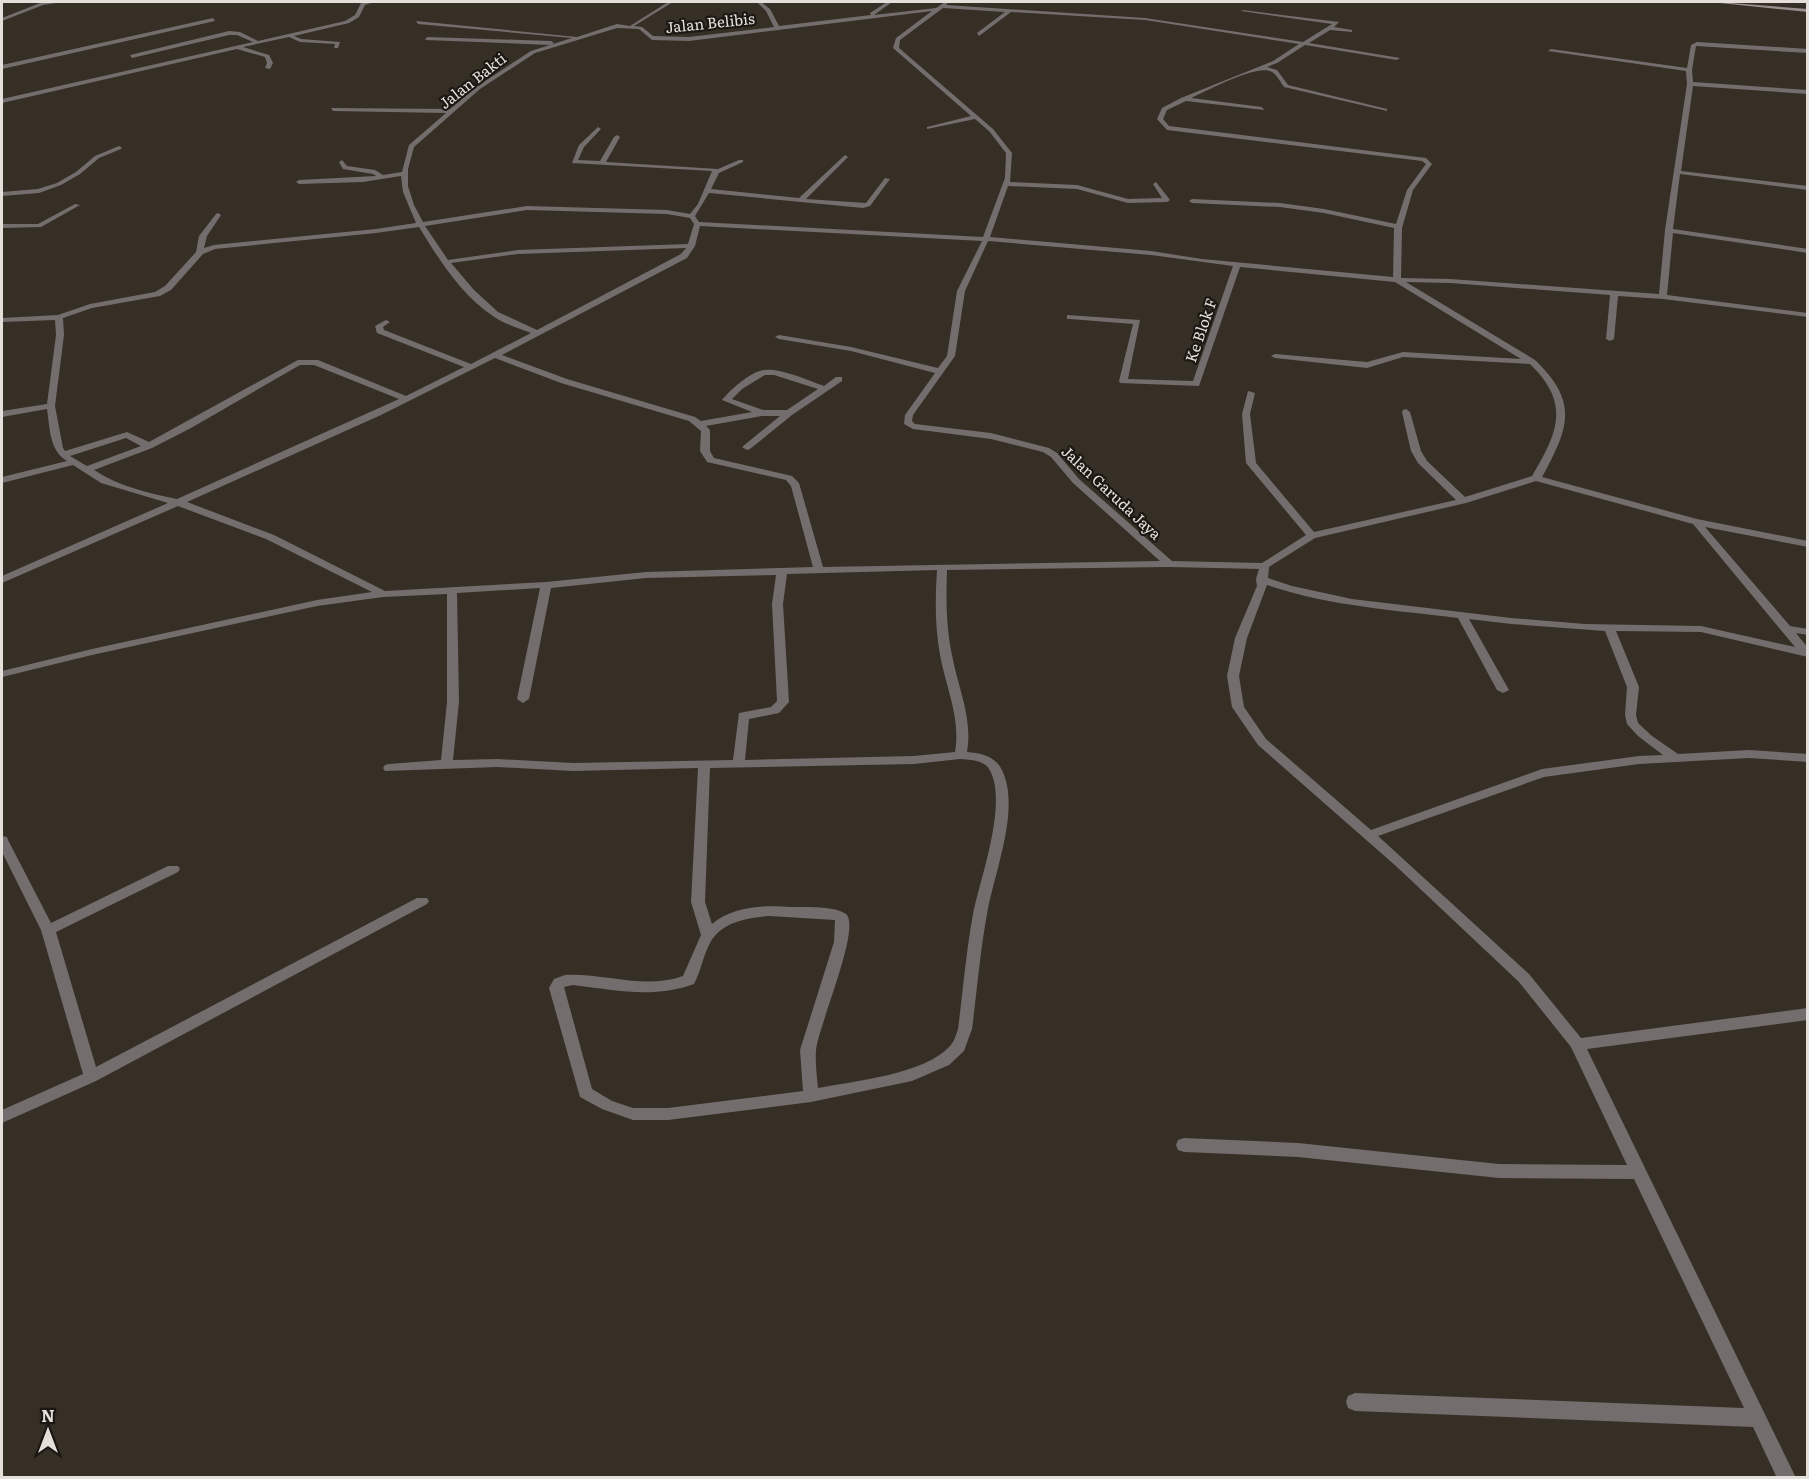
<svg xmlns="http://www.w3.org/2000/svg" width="1809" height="1479" font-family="Literata,serif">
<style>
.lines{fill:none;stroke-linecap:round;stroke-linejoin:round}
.street{fill:#746d6d;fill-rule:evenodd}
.secondary{fill:#9a8f8f;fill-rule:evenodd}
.labels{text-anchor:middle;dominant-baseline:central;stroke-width:4.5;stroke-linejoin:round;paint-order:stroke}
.far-street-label{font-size:15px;fill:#e4dfd9;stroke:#1b1813}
</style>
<rect width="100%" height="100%" fill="#362f25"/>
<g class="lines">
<!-- street -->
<g class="street">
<path d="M 51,2 L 62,2 L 43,5 L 2,21 L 2,18 L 40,3 Z"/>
<path d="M 374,2 L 365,5 L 359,17 L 349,23 L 294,36 L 301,39 L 340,42 L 338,48 L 334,48 L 335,44 L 300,42 L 289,37 L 243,47 L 269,55 L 273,63 L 270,69 L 265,68 L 267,63 L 265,57 L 237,49 L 2,103 L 2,99 L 253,42 L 237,35 L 229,35 L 132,58 L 130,55 L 229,31 L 240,32 L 258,41 L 345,21 L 355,15 L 361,3 Z"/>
<path d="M 668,2 L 673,2 L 634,26 L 642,27 L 653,36 L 689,37 L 774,27 L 766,11 L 757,2 L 761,2 L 770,9 L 779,26 L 871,15 L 870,13 L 887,2 L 892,2 L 874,15 L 936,8 L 945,2 L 949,2 L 946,5 L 1145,18 L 1303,42 L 1332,24 L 1241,11 L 1243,10 L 1339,22 L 1334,27 L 1352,30 L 1352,32 L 1330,30 L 1309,43 L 1400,58 L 1397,60 L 1305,45 L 1277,63 L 1267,67 L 1277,70 L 1288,85 L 1387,109 L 1387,111 L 1284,87 C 1281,83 1277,75 1272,72 C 1258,63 1207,91 1191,98 L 1262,107 L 1264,110 L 1186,101 L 1167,110 L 1163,119 L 1169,126 L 1426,158 L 1432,164 L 1413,190 L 1402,228 L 1401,278 L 1450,279 L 1659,294 L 1665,230 L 1687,84 L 1686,71 L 1548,51 L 1551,49 L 1687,68 L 1691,45 L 1697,42 L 1808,49 L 1808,53 L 1696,46 L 1692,70 L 1693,82 L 1808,90 L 1808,94 L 1693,86 L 1681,171 L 1808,186 L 1808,190 L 1680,174 L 1673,229 L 1808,249 L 1808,253 L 1673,233 L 1667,295 L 1808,313 L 1808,317 L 1663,299 L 1618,296 L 1614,339 L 1610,341 L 1606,339 L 1610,295 L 1450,283 L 1406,282 L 1535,360 C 1579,402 1569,428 1542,477 L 1697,519 L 1808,541 L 1808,547 L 1705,527 L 1790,626 L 1808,629 L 1808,635 L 1796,633 L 1808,648 L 1808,657 L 1701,632 L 1616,631 L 1639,687 L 1636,715 L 1638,723 L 1652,736 L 1678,754 L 1749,750 L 1808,754 L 1808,762 L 1749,758 L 1639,764 L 1544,777 L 1378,836 L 1529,974 L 1581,1038 L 1808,1008 L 1808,1020 L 1587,1049 L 1796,1478 L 1777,1478 L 1753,1427 L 1355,1411 L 1348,1408 L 1346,1402 L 1348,1396 L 1355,1393 L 1744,1408 L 1634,1179 L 1499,1178 L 1298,1157 L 1184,1152 L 1178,1150 L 1176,1145 L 1178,1140 L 1184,1138 L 1298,1143 L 1499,1164 L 1627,1165 L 1571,1047 L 1519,982 L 1397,867 L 1258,745 L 1232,707 L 1227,676 L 1235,638 L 1257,586 L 1256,579 L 1259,569 L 1169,567 L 947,570 C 946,598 946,627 952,655 C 958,688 973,718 967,752 C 981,753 995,756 1002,770 C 1021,809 994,873 987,914 C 980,952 977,991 972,1029 L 964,1051 L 949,1065 L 912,1081 L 811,1102 L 668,1120 L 633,1120 L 602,1109 L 580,1097 L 549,988 L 554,979 L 565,975 C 605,973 644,990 683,976 L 701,935 L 691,902 L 698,768 L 573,771 L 498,767 L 385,771 L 383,768 L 385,765 L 389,764 L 441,760 L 447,702 L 447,594 L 383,597 L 317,606 L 92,655 L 2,677 L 2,671 L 92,649 L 317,600 L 372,592 L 266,539 L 178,506 L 2,583 L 2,576 L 168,503 L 101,483 L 73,465 L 2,483 L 2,477 L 67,461 C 49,450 50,428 47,409 L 2,417 L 2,411 L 47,404 L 56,335 L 55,320 L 2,322 L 2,318 L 58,315 L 90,304 L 155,292 L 165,286 L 196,252 L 199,236 L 216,214 L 218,213 L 221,215 L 207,236 L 204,248 L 214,245 L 376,229 L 416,223 L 403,192 L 401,176 L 363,182 L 299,184 L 296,182 L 299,180 L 376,176 L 373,174 L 343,169 L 339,162 L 342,160 L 347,166 L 375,170 L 383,175 L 402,172 L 409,145 L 446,113 L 333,111 L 331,108 L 450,109 L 476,87 L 531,51 L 572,38 L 418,24 L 416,21 L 577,37 L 617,24 L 630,26 ZM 943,8 L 1005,12 L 977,33 L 979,36 L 1011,12 L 1145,20 L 1299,44 L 1273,61 L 1181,98 L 1162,108 L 1157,119 L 1167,130 L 1422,161 L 1426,164 L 1407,190 L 1396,224 L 1324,209 L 1280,203 L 1192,199 L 1189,201 L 1192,203 L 1280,207 L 1324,213 L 1394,228 L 1393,277 L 1202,259 L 1151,251 L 990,237 L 1008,186 L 1077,189 L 1128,203 L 1167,202 L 1170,200 L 1156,182 L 1153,184 L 1162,198 L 1128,199 L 1077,185 L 1010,182 L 1012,153 L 993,129 L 899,48 L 900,40 ZM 932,11 L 896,38 L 893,48 L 971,116 L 927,127 L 927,129 L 975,119 L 989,131 L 1006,153 L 1005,178 L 983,237 L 699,222 L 695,216 L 709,193 L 863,208 L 870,206 L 890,179 L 885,178 L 866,203 L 806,199 L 848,157 L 845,155 L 799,198 L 711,189 L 719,173 L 743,162 L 743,160 L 739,160 L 718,169 L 606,162 L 620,137 L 617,135 L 614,137 L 600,161 L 578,160 L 584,147 L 601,129 L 598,127 L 579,145 L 572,163 L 712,171 L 698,204 L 690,214 L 667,210 L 527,206 L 423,222 L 414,205 L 408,186 L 408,169 L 414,147 L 480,89 L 535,53 L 617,28 L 639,29 L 652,40 L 689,41 ZM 527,210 L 667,214 L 690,218 L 694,224 L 688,244 L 518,250 L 448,260 L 425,226 ZM 700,226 L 982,241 L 957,291 L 947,356 L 938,368 L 851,347 L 779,335 L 775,337 L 779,339 L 851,351 L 935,373 L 905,415 L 904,424 L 913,429 L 991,439 L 1043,452 L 1051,457 L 1073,483 L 1160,561 L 823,567 L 799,483 L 792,476 L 714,458 L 710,451 L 710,430 L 706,426 L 762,416 L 780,416 L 742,447 L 747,450 L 750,449 L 792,415 L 842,381 L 842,377 L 836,377 L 824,386 C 807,380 781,368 764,370 C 751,371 730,390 722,400 L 752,412 L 701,421 L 695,417 L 567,379 L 502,355 L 687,258 L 695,246 ZM 419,227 C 438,258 461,295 493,316 C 504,324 518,328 531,333 L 471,364 L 384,330 L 383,327 L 390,322 L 386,320 L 375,326 L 377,333 L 464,367 L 406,396 L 318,360 L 298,360 L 149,442 L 127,432 L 65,451 L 63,448 L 55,406 L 64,335 L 63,318 L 92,308 L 160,296 L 171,290 L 203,254 L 215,249 L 376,233 ZM 988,241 L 1151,255 L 1233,266 L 1193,381 L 1128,379 L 1140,320 L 1067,315 L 1067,319 L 1070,319 L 1133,324 L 1119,381 L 1120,383 L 1199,386 L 1240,267 L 1395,282 L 1521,359 L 1403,352 L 1367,362 L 1275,354 L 1271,356 L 1275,358 L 1367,368 L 1403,357 L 1530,364 C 1571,404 1558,432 1532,476 L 1465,497 L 1427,461 L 1421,451 L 1410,412 L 1406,409 L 1403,410 L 1402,412 L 1411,451 L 1418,463 L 1456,500 L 1314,532 L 1256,463 L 1250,414 L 1255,393 L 1248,391 L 1242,414 L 1246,463 L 1306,535 L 1262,563 L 1172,561 L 1079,479 L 1057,453 L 1049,448 L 991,433 L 915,424 L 912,421 L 913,415 L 955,356 L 965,291 ZM 686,248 L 681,254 L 537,330 L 498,312 L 474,290 L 451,263 L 518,254 ZM 495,358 L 561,383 L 689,421 L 701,431 L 700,451 L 707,462 L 786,480 L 791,486 L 813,567 L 646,572 L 546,582 L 385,591 L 274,535 L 187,502 L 381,415 ZM 300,365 L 314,365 L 399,399 L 177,499 C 148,493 118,486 94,470 L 152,448 L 191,428 ZM 765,375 L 774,375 L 818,389 L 787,410 L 763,410 L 732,399 L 742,389 ZM 126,438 L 141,446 L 87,466 L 70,456 ZM 1536,481 L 1693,524 L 1795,647 L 1701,626 L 1585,624 L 1511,618 L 1352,599 L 1292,586 L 1268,578 L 1269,567 L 1315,538 L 1466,503 ZM 937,570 C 935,598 935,627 940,655 C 946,688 961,718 955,752 L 914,756 L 745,760 L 749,719 L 779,713 L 789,702 L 783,604 L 787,574 ZM 776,575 L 772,604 L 777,701 L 771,707 L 739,713 L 733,760 L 573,763 L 498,759 L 453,760 L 459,702 L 457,593 L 540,588 L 517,699 L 523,703 L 529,699 L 551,588 L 646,578 ZM 1267,585 C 1328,606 1394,610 1458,618 L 1497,690 L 1503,693 L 1509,690 L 1469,619 L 1511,624 L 1605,631 L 1627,687 L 1625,715 L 1627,724 L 1638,736 L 1663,755 L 1639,756 L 1542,769 L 1371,830 L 1266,739 L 1244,707 L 1239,676 L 1247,638 ZM 960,759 C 970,760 984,760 989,769 C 1009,801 980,879 973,914 C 966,952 963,991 958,1029 C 956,1035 954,1042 950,1046 C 925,1074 855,1081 818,1088 C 817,1076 815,1063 816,1051 C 817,1029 862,927 846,914 C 836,906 804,907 791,907 C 765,905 733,906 712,924 L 705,902 L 710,768 L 914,764 ZM 769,916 L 835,920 L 834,942 L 800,1050 L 803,1091 L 668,1108 L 633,1108 L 612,1101 L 592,1089 L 564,987 L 573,985 C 616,990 652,999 694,984 C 701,971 703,956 710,943 C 721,922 747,918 769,916 Z"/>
<path d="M 213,18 L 215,21 L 2,69 L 2,65 Z"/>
<path d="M 427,37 L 551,41 L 554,43 L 551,45 L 425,40 Z"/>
<path d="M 119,146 L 122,148 L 121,149 L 99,158 L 80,174 L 61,185 L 39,193 L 2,196 L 2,192 L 38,189 L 57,183 L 76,172 L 95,156 Z"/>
<path d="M 75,204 L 80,205 L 41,227 L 2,228 L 2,224 L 38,224 Z"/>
<path d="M 2,836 L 7,837 L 8,840 L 51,923 L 168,866 L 178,866 L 180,869 L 178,872 L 56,932 L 96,1067 L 417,898 L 427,898 L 429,901 L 427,904 L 96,1081 L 2,1123 L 2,1110 L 83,1074 L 41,930 L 2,852 Z"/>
</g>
<!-- secondary -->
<path class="secondary" d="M 1718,2 L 1808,9 L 1808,12 L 1720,3 Z"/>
</g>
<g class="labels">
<!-- far-street labels -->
<g class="far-street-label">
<text transform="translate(710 22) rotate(-6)">Jalan Belibis</text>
<text transform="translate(472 80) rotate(-38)">Jalan Bakti</text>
<text transform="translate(1200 330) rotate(-71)">Ke Blok F</text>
<text transform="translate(1112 492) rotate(43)">Jalan Garuda Jaya</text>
</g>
</g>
<!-- border -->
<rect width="1809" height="1479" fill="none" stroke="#e4dfd9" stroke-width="6"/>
<!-- north arrow -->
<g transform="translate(48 1431)" stroke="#1b1813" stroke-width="4.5" paint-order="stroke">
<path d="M0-4.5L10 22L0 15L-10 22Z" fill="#e4dfd9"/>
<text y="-9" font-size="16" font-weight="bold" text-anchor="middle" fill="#e4dfd9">N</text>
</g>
</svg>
